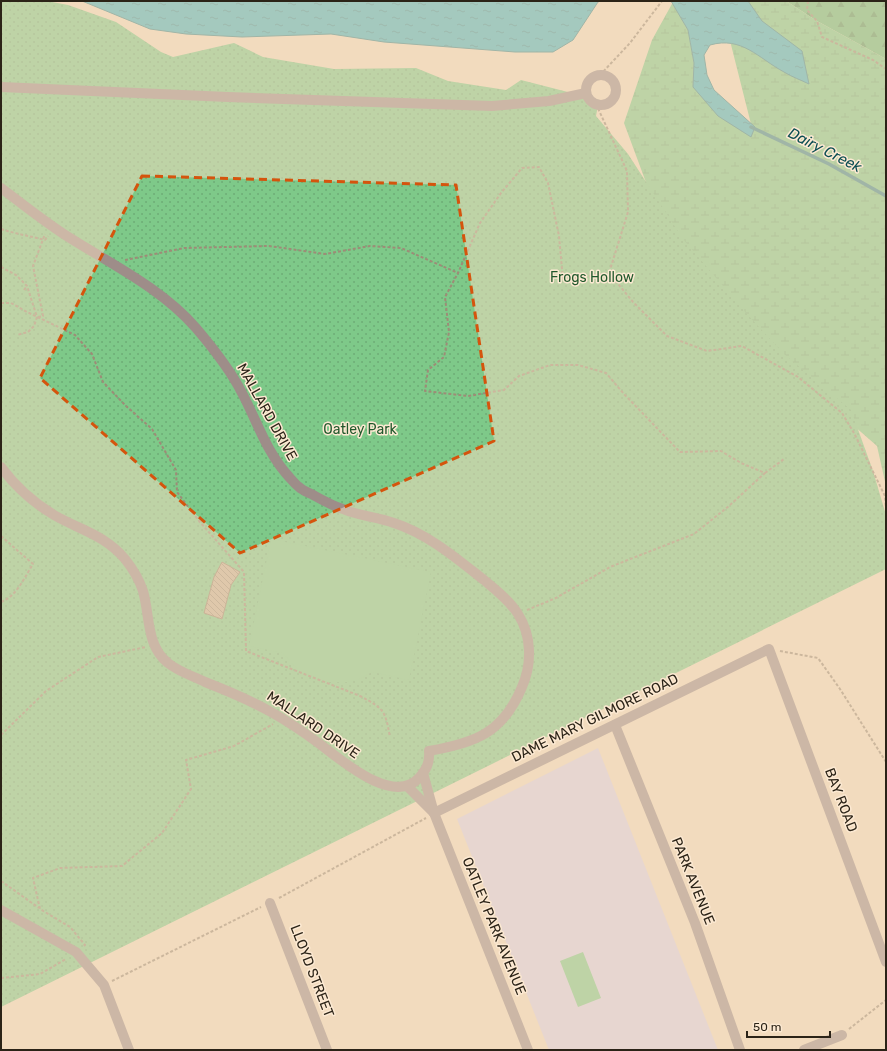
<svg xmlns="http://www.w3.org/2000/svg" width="887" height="1051" font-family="Rubik,sans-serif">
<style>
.education{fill:#d9d1e6}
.forest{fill:url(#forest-firs)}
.wetland{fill:url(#wetland-marsh)}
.park{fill:url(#park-dots)}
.garden{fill:#7ec989}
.water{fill:url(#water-ripples);stroke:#3d888c}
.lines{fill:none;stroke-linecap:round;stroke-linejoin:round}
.stream{stroke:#3d888c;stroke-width:3.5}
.building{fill:url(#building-back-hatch);stroke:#9b866b}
.path{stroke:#9d8c77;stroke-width:2;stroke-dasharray:3 2;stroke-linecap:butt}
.minor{stroke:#9e8d89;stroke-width:10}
.marked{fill:none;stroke:#d5540d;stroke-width:3;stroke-dasharray:8 5;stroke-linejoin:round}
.labels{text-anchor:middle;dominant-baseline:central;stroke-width:3;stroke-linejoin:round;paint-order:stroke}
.park-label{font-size:14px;fill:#21582c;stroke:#fce9d2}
.street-label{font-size:14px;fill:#2b2317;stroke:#fce9d2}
.water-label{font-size:15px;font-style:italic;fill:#0c4e53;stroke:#fce9d2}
</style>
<defs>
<pattern id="forest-firs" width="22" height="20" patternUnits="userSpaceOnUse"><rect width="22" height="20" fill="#6bbb78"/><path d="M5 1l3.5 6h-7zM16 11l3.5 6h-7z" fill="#589861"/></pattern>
<pattern id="wetland-marsh" width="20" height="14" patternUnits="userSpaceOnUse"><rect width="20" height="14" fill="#7ec989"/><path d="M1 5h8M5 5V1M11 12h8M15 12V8" fill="none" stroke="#6dac76"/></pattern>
<pattern id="park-dots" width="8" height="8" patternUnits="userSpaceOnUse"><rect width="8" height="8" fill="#7ec989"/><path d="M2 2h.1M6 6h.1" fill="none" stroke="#6dac76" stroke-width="1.8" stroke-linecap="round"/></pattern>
<pattern id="water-ripples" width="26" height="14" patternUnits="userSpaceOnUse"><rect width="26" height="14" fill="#45b4be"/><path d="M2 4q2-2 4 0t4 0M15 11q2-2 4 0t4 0" fill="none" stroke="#3a9299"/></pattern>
<pattern id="building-back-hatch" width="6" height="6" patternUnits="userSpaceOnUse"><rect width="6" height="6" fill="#c8b295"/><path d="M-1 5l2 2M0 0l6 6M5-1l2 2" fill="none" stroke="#a39079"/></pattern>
</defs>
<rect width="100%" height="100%" fill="#f2dbbe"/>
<!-- education -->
<path class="education" d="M 598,748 L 718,1050 L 549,1050 L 457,819 Z"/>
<!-- forest -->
<path class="forest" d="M 786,1 L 886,1 L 886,59 L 817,21 Z"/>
<!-- wetland -->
<path class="wetland" d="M 720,1 L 786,1 L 817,21 L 886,59 L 886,486 L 877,446 L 798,377 L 671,250 L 624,123 L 652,40 L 673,2 L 688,30 L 694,63 L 693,87 L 752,128 Z"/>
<!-- park -->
<path class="park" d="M 1,1 L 47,1 L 68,5 L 116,22 L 161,52 L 173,57 L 234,43 L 263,57 L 334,69 L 416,68 L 448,81 L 506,90 L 521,80 L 599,100 L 596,116 L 628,154 L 683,239 L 746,313 L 784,354 L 851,410 L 873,471 L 886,515 L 886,569 L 1,1007 Z"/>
<!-- garden -->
<g class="garden">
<path d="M 271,539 L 431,572 L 409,680 L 372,672 L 358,680 L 348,682 L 327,682 L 307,676 L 298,670 L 283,653 L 249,646 Z"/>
<path d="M 583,952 L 601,998 L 578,1007 L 560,961 Z"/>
</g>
<!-- water -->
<g class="water">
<path d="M 82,1 L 600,1 L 598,2 L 573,40 L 553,52 L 515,52 L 384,42 L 331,34 L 242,37 L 186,34 L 150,29 Z"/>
<path d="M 671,1 L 748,1 L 762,21 L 802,51 L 809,84 C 801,80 792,77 784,72 C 758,58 742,36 710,45 L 704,55 L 707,75 L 714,90 L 755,127 L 751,137 L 718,116 L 693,87 L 694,63 L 688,30 Z"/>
</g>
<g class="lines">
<!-- stream -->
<path class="stream" d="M 751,127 L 829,164 L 886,196"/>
</g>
<!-- building -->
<path class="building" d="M 222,562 L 240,572 L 231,585 L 222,619 L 204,613 L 214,577 Z"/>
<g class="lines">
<!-- path -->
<g class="path">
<path d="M 808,1 L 807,10 L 817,21 L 822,37 L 873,60 L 886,69"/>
<path d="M 600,75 L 630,43 L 662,1"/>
<path d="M 596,104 L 627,171 L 628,212 L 609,273"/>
<path d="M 1,229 C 16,234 30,236 45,240 L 48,236"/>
<path d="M 125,260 L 184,248 L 269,246 L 325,254 L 370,246 L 401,248 L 458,273"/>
<path d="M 1,267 L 16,275 L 27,286 L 37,317 L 34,326 L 28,332 L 17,335"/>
<path d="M 609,273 L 633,302 L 667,336 L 707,351 L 742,346 L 798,377 L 842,413 L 854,433 L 885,496 L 886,509"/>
<path d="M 24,290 L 27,286"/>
<path d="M 1,303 L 11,303 L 27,312 L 75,335 L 92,354 L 103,382 L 125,405 L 152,429 L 176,470 L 177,492 L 199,521 L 244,572 L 246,651 L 360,696 C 385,709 385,711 390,737"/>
<path d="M 38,317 L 43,316 L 33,266 L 45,234"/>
<path d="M 765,473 L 784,459"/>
<path d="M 1,536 L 33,564 C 24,578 17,596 1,602"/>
<path d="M 527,610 L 556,598 L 610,567 L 694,534 L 729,506 L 765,473 L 741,463 L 721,451 L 680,452 L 624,394 L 606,373 L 578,365 L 550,365 L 519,376 L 504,390 L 468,396 L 425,391 L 428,370 L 444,357 L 449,332 L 445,297 L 458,273 L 480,223 L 501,193 L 522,168 L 539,167 L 548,183 L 559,236 L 563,280 L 609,273"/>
<path d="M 780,651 L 818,658 L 840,689 L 886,762"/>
<path d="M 1,735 L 46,691 L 98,657 L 146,647"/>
<path d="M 1,881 L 39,908"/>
<path d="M 279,898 L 426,818"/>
<path d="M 84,946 L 85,945 L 70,927 L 40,909 L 33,878 L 60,868 L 122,866 L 162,833 L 191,789 L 186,760 L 234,746 L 273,724"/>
<path d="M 1,978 L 40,974 L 66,959"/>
<path d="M 112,981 L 261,907"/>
<path d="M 849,1029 L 886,1000"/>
</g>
<!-- minor -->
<g class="minor">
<circle cx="601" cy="90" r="15"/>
<path d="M 1,87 L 228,97 L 492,106 L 549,101 L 586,93"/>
<path d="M 1,188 C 24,205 46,223 70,238 C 113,265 162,289 196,328 C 213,348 230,369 242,393 C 258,423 266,452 290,478 C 293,481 296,485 299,487 C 303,491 310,493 315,496 C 324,501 333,506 343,509 C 359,516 378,517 394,523 C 428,534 456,558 484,580 C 496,590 510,601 518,614 C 532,636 532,664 522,687 C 503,733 475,743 429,751 C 430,763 426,770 419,778 C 392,807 338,757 317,742 C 302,731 287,721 271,712 C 250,700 228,691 205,682 C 193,676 179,672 168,663 C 146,646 150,615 143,591 C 139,579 133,569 125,559 C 105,535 80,530 54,515 C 34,503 15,486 1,467"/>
<path d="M 615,725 L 695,923 L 740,1050"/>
<path d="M 423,773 L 434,813 L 528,1050"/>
<path d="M 407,786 L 434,813"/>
<path d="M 434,813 L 769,649 L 886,962"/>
<path d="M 270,903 L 327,1050"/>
<path d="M 1,910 L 76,952 L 104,985 L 129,1050"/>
<path d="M 804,1050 L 842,1035"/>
</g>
</g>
<!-- marked area -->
<path d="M0 0H887V1051H0ZM 142,176 L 456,185 L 494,441 L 240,553 L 40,378 Z" fill="#f2dbbe" fill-opacity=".55" fill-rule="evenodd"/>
<path class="marked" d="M 142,176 L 456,185 L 494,441 L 240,553 L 40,378 Z"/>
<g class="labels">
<!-- park labels -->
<g class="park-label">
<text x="592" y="277">Frogs Hollow</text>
<text x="360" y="429">Oatley Park</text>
</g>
<!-- street labels -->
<g class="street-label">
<text transform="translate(267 412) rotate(61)">MALLARD DRIVE</text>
<text transform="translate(595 718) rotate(-26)">DAME MARY GILMORE ROAD</text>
<text transform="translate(313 725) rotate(34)">MALLARD DRIVE</text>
<text transform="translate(841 800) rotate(69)">BAY ROAD</text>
<text transform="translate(693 881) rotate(68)">PARK AVENUE</text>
<text transform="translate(494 926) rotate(68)">OATLEY PARK AVENUE</text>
<text transform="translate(312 971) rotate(69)">LLOYD STREET</text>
</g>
<!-- water labels -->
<g class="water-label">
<text transform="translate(825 150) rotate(27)">Dairy Creek</text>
</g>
</g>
<!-- border -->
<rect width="887" height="1051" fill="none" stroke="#2b2317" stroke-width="4"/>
<!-- scale -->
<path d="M747 1031v6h83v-6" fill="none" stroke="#2b2317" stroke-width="2"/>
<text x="753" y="1031" font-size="12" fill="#2b2317" stroke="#fce9d2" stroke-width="3" paint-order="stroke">50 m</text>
</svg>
